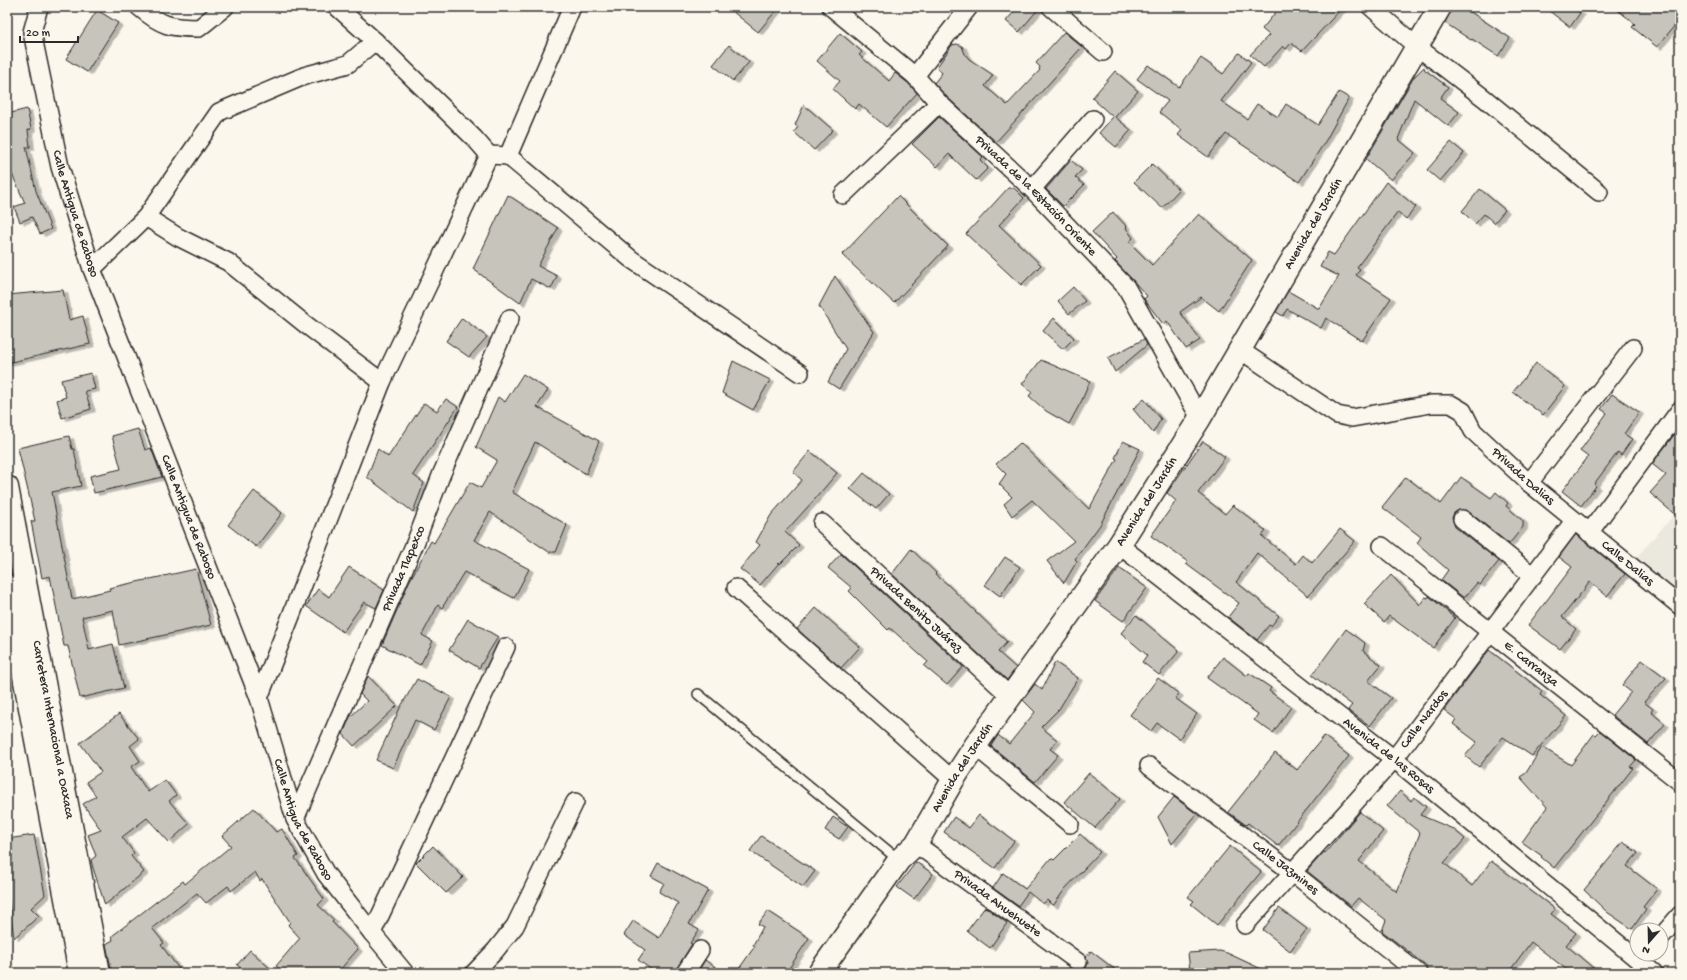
<svg xmlns="http://www.w3.org/2000/svg" width="1687" height="980" font-family="'Gochi Hand',sans-serif">
<style>
.built{fill:#ebe8de}
.building{fill:#c7c4bc;stroke:#2b2b2b;filter:url(#shadow)}
.lines{fill:none;stroke-linecap:round;stroke-linejoin:round}
.lane-casing{stroke:#2b2b2b;stroke-width:12}
.street-casing{stroke:#2b2b2b;stroke-width:20}
.secondary-casing{stroke:#2b2b2b;stroke-width:25}
.lane{stroke:#fbf7ec;stroke-width:9}
.street{stroke:#fbf7ec;stroke-width:17}
.secondary{stroke:#fbf7ec;stroke-width:22}
.labels{text-anchor:middle;dominant-baseline:central;stroke-width:3.5;stroke-linejoin:round;paint-order:stroke}
.street-label{font-size:13px;fill:#2b2b2b;stroke:#fbf7ec}
</style>
<defs>
<filter id="shadow"><feDropShadow dx="4.5" dy="2.5" stdDeviation="0" flood-color="#0004"/></filter>
</defs>
<rect width="100%" height="100%" fill="#fbf7ec"/>
<filter id="ink" filterUnits="userSpaceOnUse"><feTurbulence type="fractalNoise" baseFrequency=".025" numOctaves="2"/><feDisplacementMap in="SourceGraphic" scale="8" xChannelSelector="R" yChannelSelector="G"/><feConvolveMatrix kernelMatrix="1 2 1 2 8 2 1 2 1" color-interpolation-filters="sRGB"/></filter>
<g filter="url(#ink)">
<!-- built -->
<path class="built" d="M 1680,508 L 1680,596 L 1635,559 Z"/>
<!-- building -->
<g class="building">
<path d="M 727,7 L 779,7 L 758,32 Z"/>
<path d="M 1018,7 L 1040,7 L 1019,32 L 1006,21 Z"/>
<path d="M 1280,7 L 1343,7 L 1302,51 L 1291,43 L 1286,49 L 1283,46 L 1264,67 L 1250,55 L 1269,35 L 1262,29 Z"/>
<path d="M 1452,7 L 1463,7 L 1510,38 L 1498,56 L 1472,39 L 1471,40 L 1445,23 Z"/>
<path d="M 1544,7 L 1572,7 L 1580,13 L 1570,27 Z"/>
<path d="M 1614,7 L 1680,7 L 1680,19 L 1657,47 L 1632,27 L 1635,24 Z"/>
<path d="M 97,10 L 118,23 L 87,72 L 66,59 Z"/>
<path d="M 1064,32 L 1082,47 L 996,142 L 946,96 L 934,83 L 942,73 L 937,67 L 952,45 L 957,44 L 962,46 L 965,54 L 969,59 L 993,75 L 985,86 L 1007,105 L 1040,70 L 1039,69 L 1040,67 L 1036,63 Z"/>
<path d="M 840,33 L 862,52 L 859,55 L 889,81 L 895,73 L 908,83 L 917,93 L 886,127 L 859,104 L 855,109 L 833,89 L 840,81 L 817,61 Z"/>
<path d="M 729,45 L 749,62 L 733,81 L 713,65 Z"/>
<path d="M 1239,53 L 1251,62 L 1221,101 L 1247,119 L 1257,104 L 1278,117 L 1286,104 L 1318,125 L 1339,92 L 1349,98 L 1326,140 L 1299,182 L 1226,134 L 1208,157 L 1178,135 L 1182,130 L 1159,112 L 1168,101 L 1137,79 L 1148,65 L 1179,87 L 1201,58 L 1223,74 Z"/>
<path d="M 1424,67 L 1425,70 L 1448,87 L 1440,98 L 1459,112 L 1448,126 L 1414,99 L 1398,139 L 1415,153 L 1391,180 L 1366,159 L 1414,77 Z"/>
<path d="M 1115,71 L 1138,91 L 1115,117 L 1131,130 L 1116,147 L 1099,133 L 1113,117 L 1092,98 Z"/>
<path d="M 804,105 L 833,130 L 814,150 L 794,132 L 798,127 L 795,125 Z"/>
<path d="M 27,109 L 31,129 L 28,130 L 30,147 L 26,147 L 36,191 L 51,229 L 40,234 L 32,217 L 20,222 L 14,207 L 25,203 L 7,163 L 7,114 Z"/>
<path d="M 939,117 L 983,157 L 980,160 L 988,168 L 976,180 L 949,154 L 937,167 L 912,144 Z"/>
<path d="M 1451,142 L 1464,153 L 1440,181 L 1427,170 Z"/>
<path d="M 1071,160 L 1082,170 L 1075,177 L 1084,185 L 1063,206 L 1046,189 Z"/>
<path d="M 1152,164 L 1179,190 L 1162,208 L 1134,182 Z"/>
<path d="M 1386,182 L 1416,207 L 1406,219 L 1398,212 L 1357,267 L 1360,269 L 1356,275 L 1391,298 L 1362,341 L 1326,318 L 1321,328 L 1287,309 L 1283,316 L 1276,312 L 1288,291 L 1319,309 L 1339,276 L 1320,267 L 1328,252 L 1334,255 Z"/>
<path d="M 1008,188 L 1014,188 L 1024,198 L 999,225 L 1041,265 L 1021,285 L 966,234 Z"/>
<path d="M 1480,189 L 1505,210 L 1494,223 L 1484,214 L 1475,224 L 1462,211 Z"/>
<path d="M 508,195 L 558,228 L 538,266 L 557,276 L 551,289 L 531,279 L 520,303 L 473,269 Z"/>
<path d="M 898,196 L 948,246 L 894,303 L 842,255 Z"/>
<path d="M 1113,212 L 1127,227 L 1126,228 L 1133,238 L 1129,242 L 1152,265 L 1199,214 L 1252,260 L 1219,311 L 1201,297 L 1180,312 L 1200,340 L 1186,349 L 1167,321 L 1163,324 L 1144,299 L 1147,296 L 1115,261 L 1117,259 L 1092,232 Z"/>
<path d="M 835,276 L 874,332 L 839,389 L 828,382 L 846,349 L 819,306 Z"/>
<path d="M 1073,287 L 1085,301 L 1069,314 L 1058,301 Z"/>
<path d="M 63,290 L 69,320 L 83,316 L 90,344 L 7,363 L 7,295 Z"/>
<path d="M 462,318 L 487,337 L 469,357 L 446,341 Z"/>
<path d="M 1054,318 L 1074,338 L 1063,349 L 1043,331 Z"/>
<path d="M 1144,339 L 1147,345 L 1115,372 L 1108,358 Z"/>
<path d="M 1041,360 L 1090,381 L 1082,400 L 1069,424 L 1046,411 L 1029,396 L 1032,392 L 1022,384 Z"/>
<path d="M 733,361 L 770,380 L 753,410 L 722,393 Z"/>
<path d="M 1536,363 L 1565,386 L 1543,415 L 1513,392 Z"/>
<path d="M 91,373 L 95,389 L 85,391 L 91,409 L 62,418 L 57,400 L 66,397 L 61,380 Z"/>
<path d="M 523,374 L 548,390 L 537,407 L 599,441 L 586,474 L 535,442 L 512,492 L 567,525 L 556,552 L 549,552 L 490,512 L 474,540 L 529,569 L 514,598 L 464,572 L 442,608 L 438,605 L 422,635 L 433,641 L 420,665 L 382,645 L 409,582 L 431,541 L 434,543 L 470,482 L 481,488 L 497,460 L 476,447 L 498,397 L 505,402 Z"/>
<path d="M 1612,394 L 1639,412 L 1624,434 L 1632,439 L 1621,455 L 1618,452 L 1594,484 L 1596,486 L 1581,506 L 1562,491 L 1588,457 L 1580,451 L 1607,413 L 1601,409 Z"/>
<path d="M 446,399 L 458,407 L 413,475 L 424,483 L 413,512 L 367,477 L 378,449 L 388,457 L 424,403 L 437,411 Z"/>
<path d="M 1144,399 L 1161,419 L 1153,433 L 1133,409 Z"/>
<path d="M 1680,427 L 1680,519 L 1650,493 L 1666,475 L 1652,464 Z"/>
<path d="M 138,429 L 145,450 L 151,448 L 162,477 L 94,493 L 90,476 L 121,469 L 112,436 Z"/>
<path d="M 69,436 L 72,449 L 74,449 L 81,486 L 52,492 L 72,599 L 110,590 L 109,588 L 196,569 L 211,625 L 119,645 L 113,610 L 82,617 L 89,650 L 113,644 L 124,688 L 80,698 L 68,646 L 64,646 L 50,576 L 42,578 L 31,521 L 35,521 L 18,448 Z"/>
<path d="M 1123,441 L 1140,449 L 1100,525 L 1075,559 L 1077,561 L 1064,583 L 1047,561 L 1074,541 L 1032,500 L 1012,516 L 1004,504 L 1012,497 L 999,484 L 1006,474 L 996,464 L 1020,443 L 1089,509 L 1117,459 L 1115,458 Z"/>
<path d="M 1203,441 L 1225,457 L 1198,493 L 1225,514 L 1233,505 L 1266,531 L 1262,536 L 1296,564 L 1303,555 L 1312,563 L 1340,529 L 1355,541 L 1308,596 L 1257,553 L 1236,582 L 1279,616 L 1271,626 L 1269,625 L 1257,640 L 1228,617 L 1239,603 L 1186,564 L 1188,562 L 1151,536 L 1176,501 L 1167,493 Z"/>
<path d="M 810,451 L 837,473 L 815,499 L 785,532 L 799,545 L 780,564 L 779,563 L 760,585 L 740,569 L 760,545 L 756,542 L 771,515 L 802,480 L 793,472 Z"/>
<path d="M 864,473 L 889,494 L 876,509 L 850,489 Z"/>
<path d="M 1406,477 L 1441,504 L 1461,477 L 1491,498 L 1496,492 L 1508,503 L 1506,506 L 1523,521 L 1523,527 L 1509,544 L 1468,511 L 1459,510 L 1454,513 L 1452,518 L 1455,527 L 1499,561 L 1480,585 L 1477,583 L 1464,598 L 1441,580 L 1448,570 L 1417,543 L 1421,537 L 1382,507 Z"/>
<path d="M 254,491 L 282,513 L 256,547 L 228,525 Z"/>
<path d="M 1576,534 L 1625,574 L 1607,596 L 1590,582 L 1562,617 L 1576,629 L 1560,649 L 1528,625 L 1572,567 L 1559,557 Z"/>
<path d="M 911,549 L 936,573 L 935,574 L 946,583 L 1007,642 L 998,652 L 1016,668 L 1007,680 L 892,574 Z"/>
<path d="M 841,554 L 963,667 L 947,685 L 924,666 L 928,662 L 890,628 L 888,630 L 849,591 L 852,588 L 828,568 Z"/>
<path d="M 1005,557 L 1020,567 L 1000,596 L 985,585 Z"/>
<path d="M 349,567 L 384,590 L 376,608 L 364,602 L 343,632 L 306,606 L 318,589 L 329,597 Z"/>
<path d="M 1119,568 L 1147,588 L 1123,621 L 1095,601 Z"/>
<path d="M 1391,575 L 1420,605 L 1425,597 L 1428,598 L 1429,596 L 1455,618 L 1433,648 L 1389,616 L 1384,622 L 1364,604 Z"/>
<path d="M 816,608 L 860,647 L 841,668 L 797,629 Z"/>
<path d="M 1136,615 L 1179,651 L 1159,675 L 1142,662 L 1147,655 L 1121,633 Z"/>
<path d="M 468,619 L 498,637 L 479,668 L 449,650 Z"/>
<path d="M 1346,629 L 1365,643 L 1363,651 L 1381,665 L 1368,681 L 1391,698 L 1370,726 L 1348,710 L 1352,705 L 1312,675 Z"/>
<path d="M 1489,650 L 1542,691 L 1540,695 L 1566,716 L 1532,756 L 1503,737 L 1479,767 L 1465,756 L 1477,742 L 1453,724 L 1456,719 L 1444,710 Z"/>
<path d="M 1223,657 L 1247,676 L 1249,673 L 1271,688 L 1269,691 L 1291,707 L 1273,733 L 1254,720 L 1258,714 L 1207,678 Z"/>
<path d="M 1642,660 L 1666,678 L 1644,702 L 1653,709 L 1651,712 L 1665,724 L 1648,744 L 1612,715 L 1631,692 L 1622,685 Z"/>
<path d="M 1055,662 L 1078,678 L 1059,709 L 1041,727 L 1057,740 L 1050,749 L 1058,755 L 1035,782 L 991,746 L 998,735 L 1009,744 L 1035,712 L 1023,700 L 1035,684 L 1042,690 Z"/>
<path d="M 368,676 L 397,706 L 354,746 L 343,734 L 350,717 L 367,701 L 360,694 Z"/>
<path d="M 1158,678 L 1179,694 L 1175,698 L 1197,714 L 1179,739 L 1157,723 L 1151,731 L 1130,715 Z"/>
<path d="M 417,679 L 451,697 L 434,730 L 415,720 L 393,768 L 376,760 L 400,708 Z"/>
<path d="M 119,714 L 139,739 L 130,746 L 140,761 L 131,767 L 148,792 L 165,780 L 176,795 L 169,801 L 189,824 L 169,842 L 147,818 L 122,837 L 134,853 L 131,856 L 144,872 L 105,905 L 93,868 L 91,860 L 96,856 L 88,835 L 101,830 L 83,804 L 96,796 L 86,782 L 101,772 L 80,743 Z"/>
<path d="M 1600,731 L 1636,760 L 1630,767 L 1633,768 L 1554,868 L 1541,857 L 1542,856 L 1522,842 L 1547,807 L 1520,777 L 1526,773 L 1542,747 L 1571,765 L 1594,734 L 1596,735 Z"/>
<path d="M 1324,736 L 1349,756 L 1278,846 L 1248,823 L 1246,825 L 1228,812 L 1275,753 L 1297,770 Z"/>
<path d="M 1089,773 L 1120,799 L 1095,828 L 1064,802 Z"/>
<path d="M 1400,791 L 1411,801 L 1414,797 L 1426,807 L 1420,815 L 1453,829 L 1465,839 L 1444,863 L 1472,886 L 1491,861 L 1555,909 L 1551,914 L 1576,933 L 1566,945 L 1599,973 L 1571,973 L 1531,942 L 1508,973 L 1428,973 L 1426,968 L 1427,966 L 1382,931 L 1386,920 L 1358,898 L 1351,906 L 1307,871 L 1324,852 L 1325,853 L 1360,812 L 1383,831 L 1359,861 L 1397,892 L 1420,833 L 1387,806 Z"/>
<path d="M 1174,797 L 1197,814 L 1172,844 L 1158,817 Z"/>
<path d="M 254,808 L 276,832 L 282,829 L 298,856 L 295,858 L 324,899 L 318,905 L 334,920 L 332,922 L 358,949 L 337,973 L 284,973 L 276,966 L 300,938 L 288,925 L 290,922 L 262,879 L 260,881 L 255,872 L 231,891 L 228,886 L 206,903 L 197,893 L 152,928 L 164,943 L 161,945 L 182,973 L 112,973 L 106,944 L 113,940 L 112,936 L 183,881 L 185,884 L 231,846 L 222,836 Z"/>
<path d="M 979,815 L 1014,841 L 995,868 L 944,832 L 954,817 L 969,828 Z"/>
<path d="M 833,817 L 848,827 L 839,839 L 825,830 Z"/>
<path d="M 1080,834 L 1100,852 L 1065,889 L 1053,906 L 1047,900 L 1043,904 L 1028,892 L 1018,906 L 993,888 L 1003,873 L 1025,889 L 1051,858 L 1054,860 Z"/>
<path d="M 34,835 L 45,895 L 31,908 L 39,916 L 14,938 L 7,888 L 7,839 Z"/>
<path d="M 761,836 L 815,871 L 803,887 L 750,851 Z"/>
<path d="M 1623,842 L 1638,853 L 1627,866 L 1657,889 L 1643,907 L 1646,909 L 1632,929 L 1607,912 L 1584,890 Z"/>
<path d="M 433,846 L 463,877 L 446,893 L 416,863 Z"/>
<path d="M 1230,846 L 1261,872 L 1217,925 L 1191,904 L 1194,901 L 1188,897 Z"/>
<path d="M 916,862 L 933,874 L 914,899 L 897,887 Z"/>
<path d="M 658,863 L 708,890 L 689,924 L 699,930 L 690,943 L 692,944 L 677,968 L 675,973 L 656,973 L 638,960 L 645,950 L 624,935 L 633,921 L 659,938 L 678,903 L 659,892 L 664,883 L 651,876 Z"/>
<path d="M 985,907 L 1007,923 L 990,948 L 967,931 Z"/>
<path d="M 1279,908 L 1307,929 L 1290,951 L 1263,930 Z"/>
<path d="M 768,911 L 809,938 L 786,973 L 736,973 L 755,946 L 753,945 L 763,927 L 758,924 Z"/>
<path d="M 250,950 L 275,973 L 247,973 L 237,965 Z"/>
<path d="M 1091,951 L 1119,973 L 1074,973 L 1075,971 L 1082,971 L 1086,968 L 1088,963 L 1086,957 Z"/>
<path d="M 1220,951 L 1227,953 L 1270,973 L 1199,973 L 1190,971 L 1188,953 Z"/>
<path d="M 705,960 L 724,973 L 697,973 Z"/>
</g>
<g class="lines">
<!-- lane casing -->
<g class="lane-casing">
<path id="lane" d="M 698,694 L 899,860"/>
</g>
<!-- street casing -->
<g class="street-casing">
<g id="street">
<path id="s1" d="M 39,7 L 32,32 L 60,167 L 92,269 L 259,698 L 295,819 L 326,874 L 372,933 L 405,973"/>
<path d="M 139,7 C 161,26 171,28 199,28 L 225,7"/>
<path d="M 337,7 L 375,41 L 475,139 L 489,155 L 508,156 L 631,259 L 800,373"/>
<path id="s2" d="M 831,7 L 915,76 L 939,103 L 1032,189 L 1126,287 L 1200,418"/>
<path d="M 1051,7 L 1103,52"/>
<path d="M 1371,7 L 1416,46 L 1484,98 L 1599,192"/>
<path d="M 915,76 L 969,7"/>
<path d="M 508,156 L 572,7"/>
<path d="M 1032,189 L 1093,119"/>
<path d="M 843,195 L 939,103"/>
<path d="M 146,217 L 178,237 L 228,262 L 305,324 L 382,382"/>
<path d="M 92,269 L 146,217 L 219,112 L 304,76 L 348,64 L 375,41"/>
<path id="s3" d="M 1240,350 L 1337,415 L 1352,418 L 1431,404 L 1451,404 L 1463,411 L 1473,431 L 1529,483 L 1680,606"/>
<path d="M 1529,483 L 1633,348"/>
<path d="M 1462,519 L 1533,576"/>
<path id="s4" d="M 822,523 L 1011,697"/>
<path d="M 1589,533 L 1680,410"/>
<path id="s5" d="M 1119,545 L 1394,759 L 1654,973"/>
<path id="s6" d="M 1382,546 L 1680,782"/>
<path d="M 736,588 L 953,780"/>
<path d="M 259,698 L 382,382 L 430,281 L 489,155"/>
<path d="M 975,746 L 1070,824"/>
<path id="s7" d="M 1149,766 L 1292,872 L 1418,973"/>
<path id="s8" d="M 295,819 L 416,541 L 442,473 L 510,318"/>
<path id="s9" d="M 916,844 L 1078,962"/>
<path id="s10" d="M 1245,925 L 1394,759 L 1574,521"/>
<path d="M 372,933 L 506,647"/>
<path d="M 1661,937 L 1680,915"/>
<path d="M 474,973 L 495,951 L 515,926 L 575,802"/>
<path d="M 685,973 L 700,950"/>
</g>
</g>
<!-- secondary casing -->
<g class="secondary-casing">
<g id="secondary">
<path id="s11" d="M 7,487 L 99,973"/>
<path d="M 7,586 L 80,973"/>
<path id="s12" d="M 819,973 L 899,860 L 916,844 L 953,780 L 975,746 L 1119,545 L 1200,418 L 1440,7"/>
</g>
</g>
<!-- lane -->
<use href="#lane" class="lane"/>
<!-- street -->
<use href="#street" class="street"/>
<!-- secondary -->
<use href="#secondary" class="secondary"/>
</g>
</g>
<g class="labels">
<!-- street labels -->
<g class="street-label">
<text stroke="none"><textPath href="#s2" startOffset="279">Privada de la Estación Oriente</textPath></text>
<text stroke="none"><textPath href="#s1" startOffset="213">Calle Antigua de Raboso</textPath></text>
<text stroke="none"><textPath href="#s12" startOffset="899">Avenida del Jardín</textPath></text>
<text stroke="none"><textPath href="#s3" startOffset="336">Privada Dalias</textPath></text>
<text stroke="none"><textPath href="#s12" startOffset="575">Avenida del Jardín</textPath></text>
<text stroke="none"><textPath href="#s1" startOffset="537">Calle Antigua de Raboso</textPath></text>
<text stroke="none"><textPath href="#s3" startOffset="472">Calle Dalias</textPath></text>
<text stroke="none"><textPath href="#s8" startOffset="273">Privada Tlapexco</textPath></text>
<text stroke="none"><textPath href="#s4" startOffset="128">Privada Benito Juárez</textPath></text>
<text stroke="none"><textPath href="#s6" startOffset="190">E. Carranza</textPath></text>
<text stroke="none"><textPath href="#s10" startOffset="273">Calle Nardos</textPath></text>
<text stroke="none"><textPath href="#s11" startOffset="247">Carretera Internacional a Oaxaca</textPath></text>
<text stroke="none"><textPath href="#s5" startOffset="342">Avenida de las Rosas</textPath></text>
<text stroke="none"><textPath href="#s12" startOffset="251">Avenida del Jardín</textPath></text>
<text stroke="none"><textPath href="#s1" startOffset="861">Calle Antigua de Raboso</textPath></text>
<text stroke="none"><textPath href="#s7" startOffset="170">Calle Jazmines</textPath></text>
<text stroke="none"><textPath href="#s9" startOffset="101">Privada Ahuehuete</textPath></text>
</g>
</g>
<!-- margin -->
<rect width="1687" height="980" fill="none" stroke="#fbf7ec" stroke-width="24"/>
<rect x="12" y="12" width="1663" height="956" fill="none" stroke="#2b2b2b" stroke-width="1.5" filter="url(#ink)"/>
<!-- north arrow -->
<g transform="translate(1649 942) rotate(200)"><circle r="19" fill="#fbf7ec" stroke="#a8a59f"/>
<path d="M0-3L7 15L0 10L-7 15Z" fill="#2b2b2b"/>
<text y="-6" font-size="11" font-weight="bold" text-anchor="middle" fill="#2b2b2b">N</text>
</g>
<!-- scale -->
<path d="M20 36v6h58v-6" fill="none" stroke="#2b2b2b" stroke-width="2"/>
<text x="26" y="36" font-size="12" fill="#2b2b2b" stroke="#fbf7ec" stroke-width="3" paint-order="stroke">20 m</text>
</svg>
